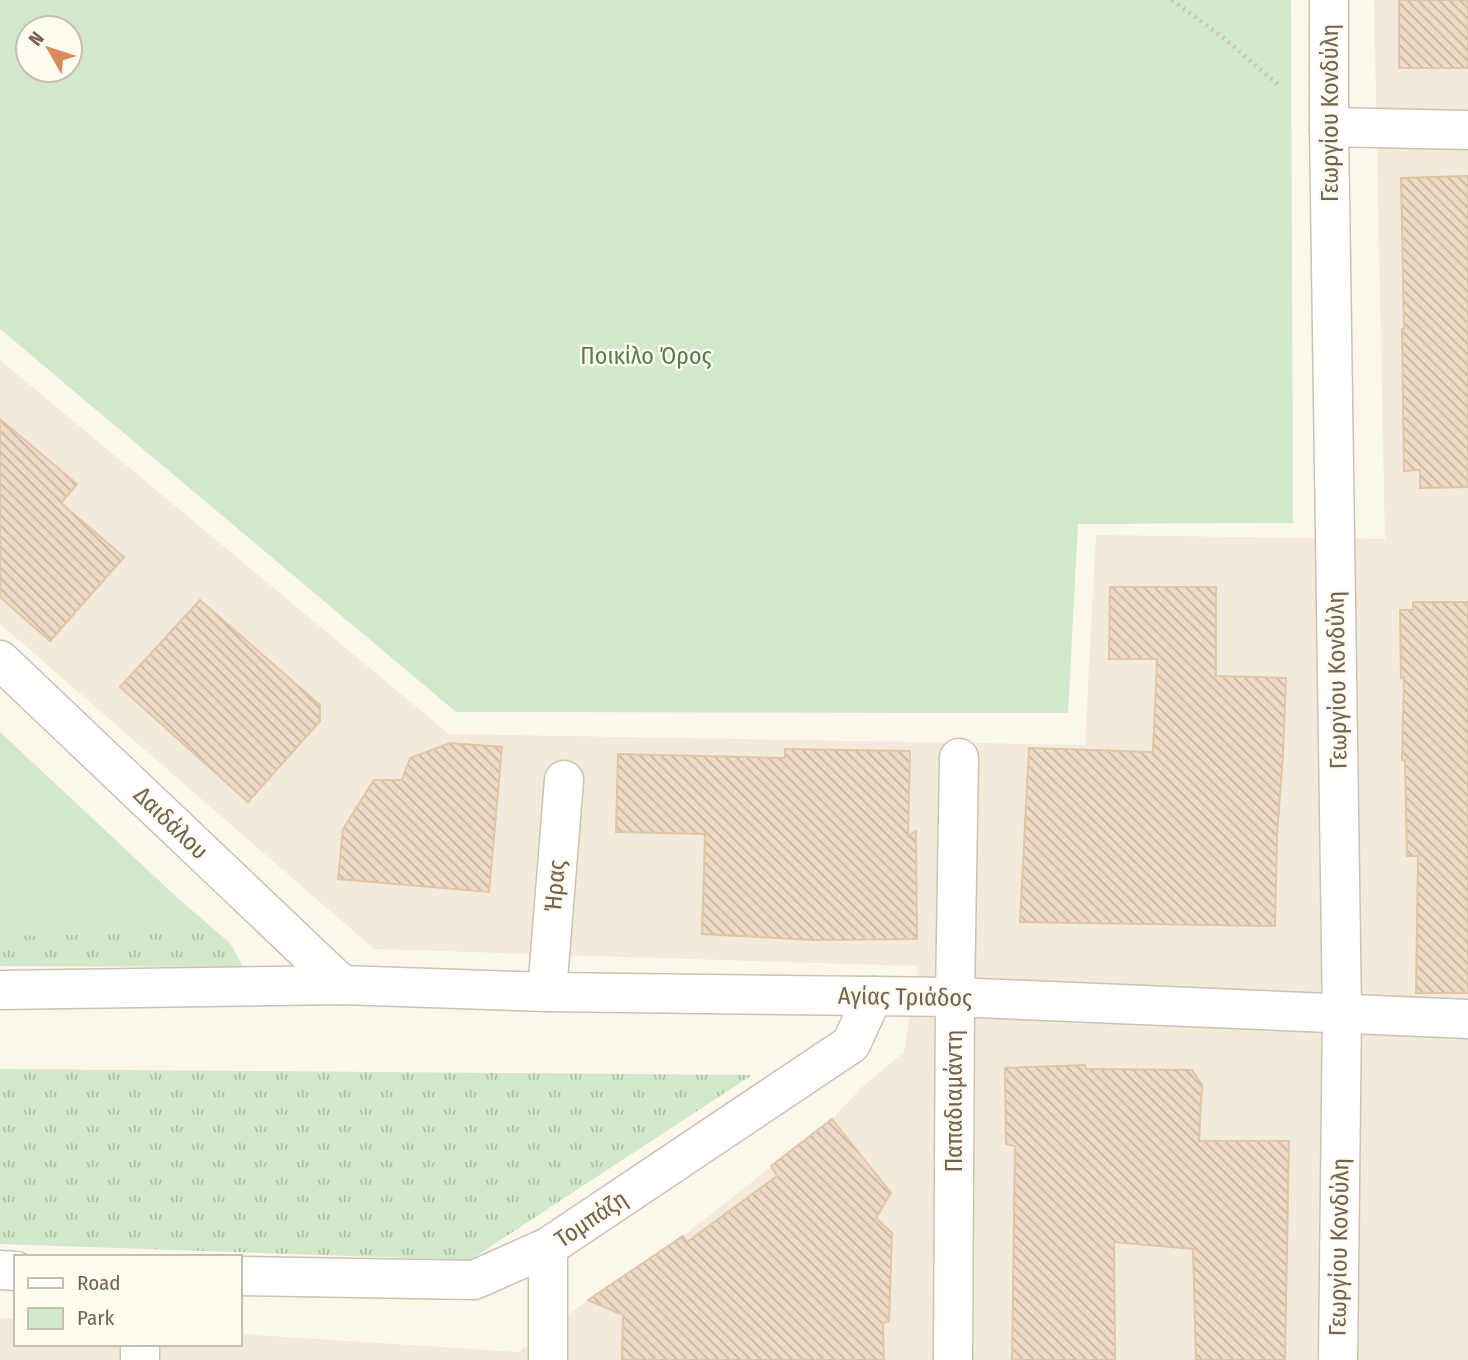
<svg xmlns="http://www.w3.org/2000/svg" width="1468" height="1360" font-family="'Fira Sans Condensed',sans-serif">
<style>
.residential{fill:#f2eada}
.grass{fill:url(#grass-tufts)}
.park{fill:#d2e8ca;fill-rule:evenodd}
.building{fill:url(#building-back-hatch);stroke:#e0c5a6;stroke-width:2}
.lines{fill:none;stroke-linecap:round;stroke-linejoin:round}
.minor-casing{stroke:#cdc1b1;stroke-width:41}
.path{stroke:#d4bfa7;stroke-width:4.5;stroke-dasharray:2 5;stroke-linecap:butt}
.minor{stroke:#fff;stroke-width:38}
.labels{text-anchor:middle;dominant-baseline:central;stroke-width:5;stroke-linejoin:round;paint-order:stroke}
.street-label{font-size:24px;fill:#75624f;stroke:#fefbf1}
.park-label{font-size:24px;fill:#537f4b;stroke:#fefbf1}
</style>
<defs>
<pattern id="grass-tufts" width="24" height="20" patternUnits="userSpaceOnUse" patternTransform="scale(1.75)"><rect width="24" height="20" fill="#d2e8ca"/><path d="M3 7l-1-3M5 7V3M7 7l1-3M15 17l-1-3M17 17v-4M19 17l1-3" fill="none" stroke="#afbfa6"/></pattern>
<pattern id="building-back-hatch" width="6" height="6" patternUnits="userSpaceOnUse" patternTransform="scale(1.75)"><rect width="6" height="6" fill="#efdbc5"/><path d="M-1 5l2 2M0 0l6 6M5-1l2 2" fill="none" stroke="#c6b5a2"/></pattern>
</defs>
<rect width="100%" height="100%" fill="#fbf7eb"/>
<!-- residential -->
<path class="residential" d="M 1374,0 L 1468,0 L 1468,1360 L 0,1360 L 0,1318 L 16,1319 L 16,1344 L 240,1344 L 240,1334 L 518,1352 L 588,1300 L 683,1236 L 832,1119 L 861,1088 L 904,1052 L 918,966 L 374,949 L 0,624 L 0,360 L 449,734 L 1085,745 L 1096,535 L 1385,539 Z"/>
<!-- grass -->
<g class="grass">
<path d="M 0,746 L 230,943 L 243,967 L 0,966 Z"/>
<path d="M 0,1069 L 752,1075 L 470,1260 L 0,1244 Z"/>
</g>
<!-- park -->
<g class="park">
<path d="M 0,0 L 1291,0 L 1293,523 L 1078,524 L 1068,713 L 456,712 L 0,329 ZM 28,28 L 70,28 L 70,70 L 28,70 Z"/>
<path d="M 0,732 L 215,933 L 0,936 Z"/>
</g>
<!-- building -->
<g class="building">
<rect x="1399" y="0" width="69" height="68"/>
<path d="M 1468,176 L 1468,487 L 1420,488 L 1420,470 L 1404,471 L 1402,329 L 1404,329 L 1401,178 Z"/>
<path d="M 0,419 L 77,484 L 61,503 L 124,557 L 50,641 L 0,597 Z"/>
<path d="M 1110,587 L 1216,587 L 1216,676 L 1286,678 L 1283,754 L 1277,836 L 1275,926 L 1020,922 L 1029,748 L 1153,752 L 1157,659 L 1109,659 Z"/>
<path d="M 200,600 L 320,705 L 320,721 L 248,802 L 120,687 Z"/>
<path d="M 1413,602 L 1468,602 L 1468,993 L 1416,993 L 1418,856 L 1407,856 L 1405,760 L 1402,760 L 1404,677 L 1401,678 L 1400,610 L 1413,610 Z"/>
<path d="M 450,743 L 502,747 L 489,892 L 338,879 L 343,829 L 374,780 L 402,780 L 410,758 Z"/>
<path d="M 785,749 L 910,751 L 908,836 L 916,831 L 917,939 L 815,940 L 702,934 L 705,834 L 616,832 L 618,754 L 785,758 Z"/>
<path d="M 1085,1065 L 1086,1069 L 1192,1070 L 1202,1085 L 1199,1141 L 1289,1141 L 1285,1360 L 1196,1360 L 1193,1249 L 1114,1242 L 1115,1360 L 1012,1360 L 1015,1146 L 1006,1144 L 1005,1068 Z"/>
<path d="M 832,1119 L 891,1193 L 876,1218 L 892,1233 L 889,1321 L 883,1323 L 884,1360 L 622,1360 L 623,1315 L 588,1300 L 683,1236 L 687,1242 L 777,1176 L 771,1166 Z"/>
</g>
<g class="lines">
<!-- minor casing -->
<g class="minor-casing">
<g id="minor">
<path d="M 1329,0 L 1329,127 L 1342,1014 L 1338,1360"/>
<path d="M 1329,127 L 1468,130"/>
<path d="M 0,660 L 342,985"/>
<path d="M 0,990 L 342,985 L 547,992 L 955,997 L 1468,1019"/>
<path d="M 547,992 L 564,780"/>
<path d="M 548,1247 L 548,1360"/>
<path d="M 0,1270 L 16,1271"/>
<path d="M 240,1276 L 474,1280 L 548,1247 L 851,1044 L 873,996"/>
<path d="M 140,1360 L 140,1344"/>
<path d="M 953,1360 L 955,997 L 959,758"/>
</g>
</g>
<!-- path -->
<path class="path" d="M 1172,0 L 1225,39 L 1281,87"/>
<!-- minor -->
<use href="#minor" class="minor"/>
</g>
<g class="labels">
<!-- street labels -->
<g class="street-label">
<text transform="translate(1330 113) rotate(-90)">Γεωργίου Κονδύλη</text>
<text transform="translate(1337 680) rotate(-91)">Γεωργίου Κονδύλη</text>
<text transform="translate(171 823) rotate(44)">Δαιδάλου</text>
<text transform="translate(555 886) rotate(-85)">Ήρας</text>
<text transform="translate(905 997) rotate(1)">Αγίας Τριάδος</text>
<text transform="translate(954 1101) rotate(-90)">Παπαδιαμάντη</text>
<text transform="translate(591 1219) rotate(-34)">Τομπάζη</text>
<text transform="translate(1339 1247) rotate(-89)">Γεωργίου Κονδύλη</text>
</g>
<!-- park labels -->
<g class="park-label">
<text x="646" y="356">Ποικίλο Όρος</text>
</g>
</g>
<!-- legend -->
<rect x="14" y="1255" width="228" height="91" fill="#fefbf1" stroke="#c7beb0" stroke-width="2"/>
<rect x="28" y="1278" width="35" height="10" fill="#ffffff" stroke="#c7beb0" stroke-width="2"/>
<text x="77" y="1290" font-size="21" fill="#75624f">Road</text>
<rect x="28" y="1308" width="35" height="21" fill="#d2e8ca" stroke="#c7beb0" stroke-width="2"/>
<text x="77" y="1325" font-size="21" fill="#75624f">Park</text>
<!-- north arrow -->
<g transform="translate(49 49) rotate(309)"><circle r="33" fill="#fefbf1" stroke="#c7beb0" stroke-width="2"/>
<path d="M0-5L12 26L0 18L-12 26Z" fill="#db8a5a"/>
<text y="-10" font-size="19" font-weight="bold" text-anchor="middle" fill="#75624f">N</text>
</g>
</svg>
